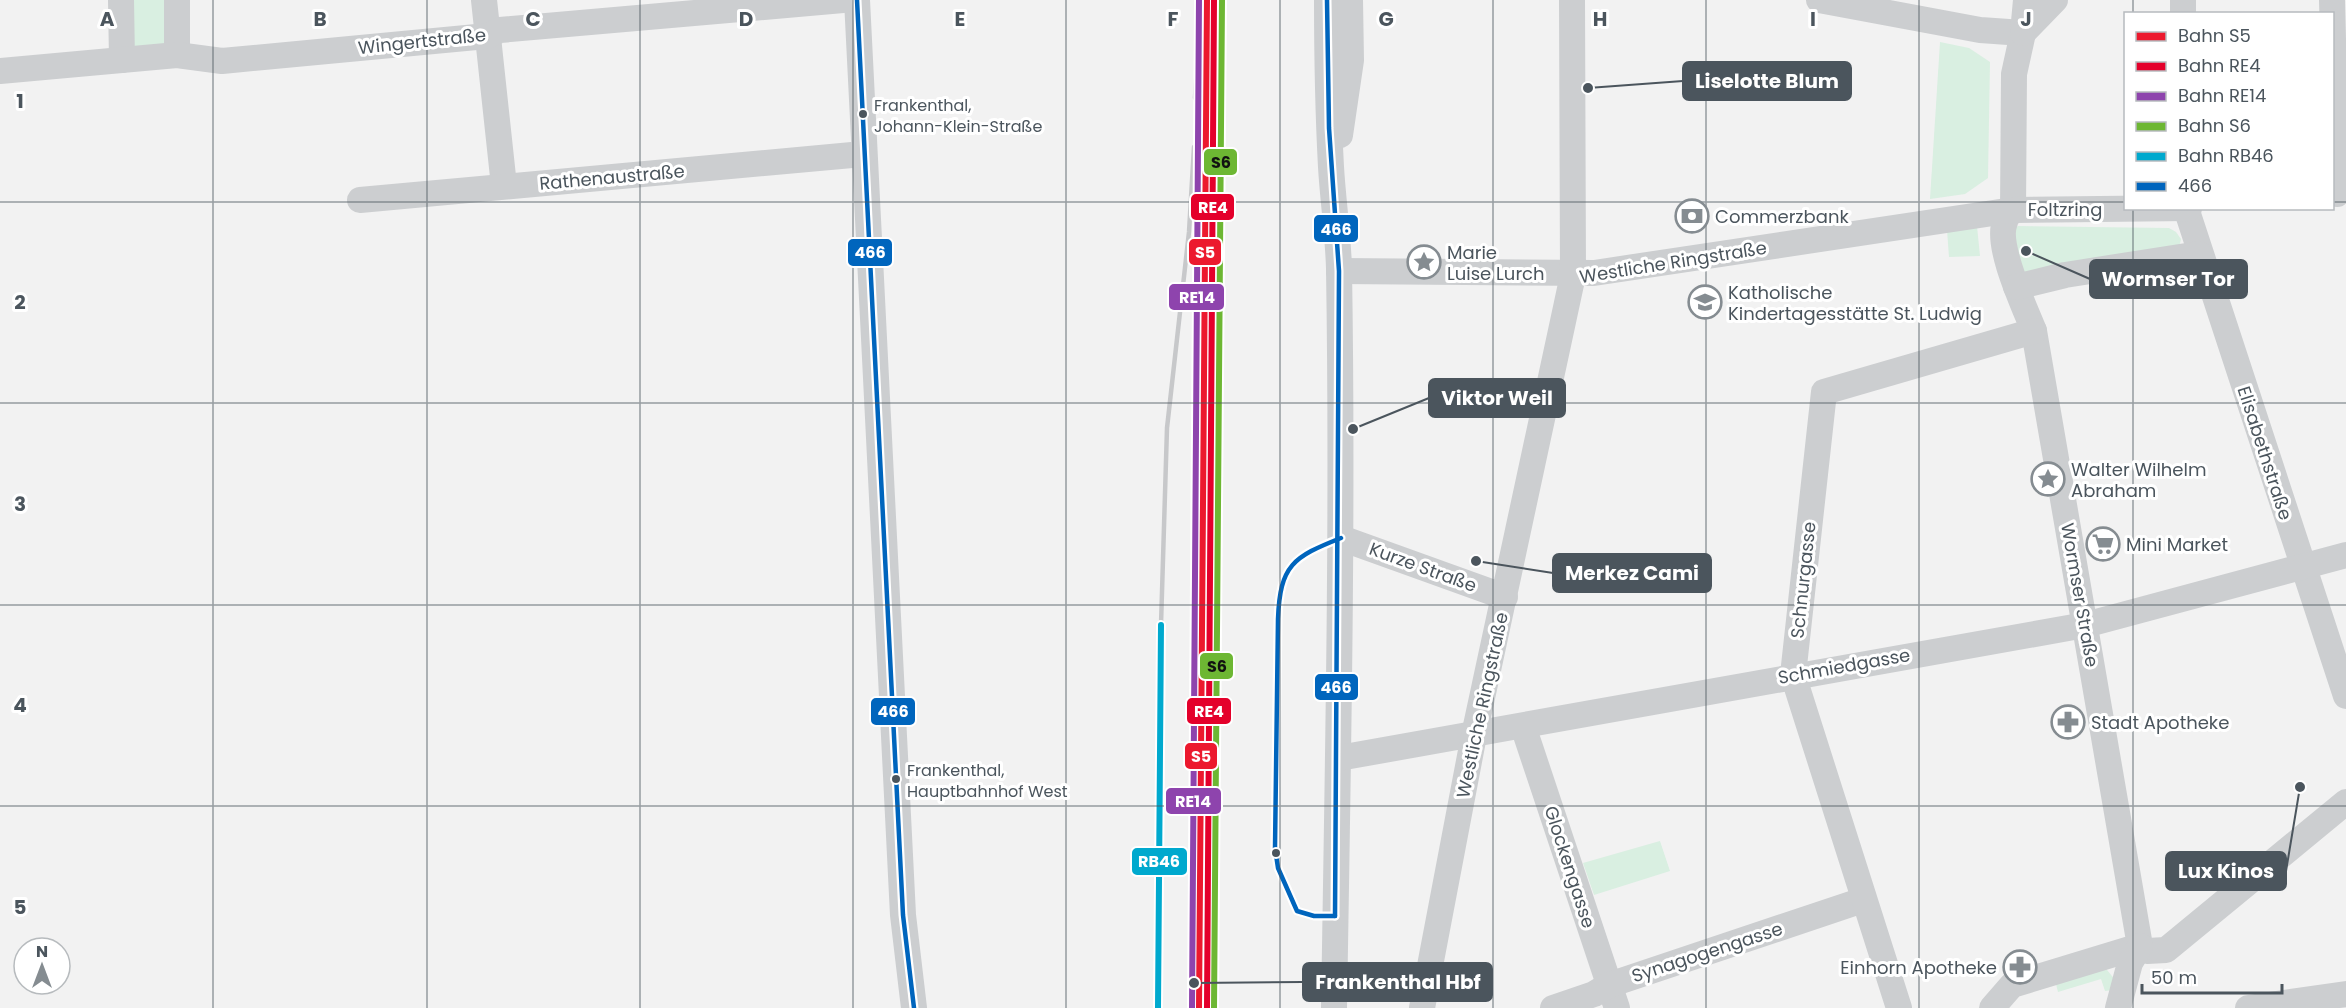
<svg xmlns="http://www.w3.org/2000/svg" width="2346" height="1008" font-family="Poppins,sans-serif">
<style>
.green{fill:#d9efe1}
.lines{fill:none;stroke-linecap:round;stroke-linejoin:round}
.minor{stroke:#ccced0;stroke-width:26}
.rail{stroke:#c7c8ca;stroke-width:4.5}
.bus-1-casing{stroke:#fff;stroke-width:9}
.bus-1{stroke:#0065bd;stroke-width:4.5}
.rail-1-casing{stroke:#fff;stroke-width:10}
.rail-2-casing{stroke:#fff;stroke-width:10}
.rail-3-casing{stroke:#fff;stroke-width:10}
.rail-4-casing{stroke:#fff;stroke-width:10}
.rail-5-casing{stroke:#fff;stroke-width:10}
.rail-1{stroke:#ec192e;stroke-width:6}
.rail-2{stroke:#e4002b;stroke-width:6}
.rail-3{stroke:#8e44ad;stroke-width:6}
.rail-4{stroke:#6db733;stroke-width:6}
.rail-5{stroke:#00a9ce;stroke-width:6}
.grid{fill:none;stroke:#4b555d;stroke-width:1.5;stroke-opacity:0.55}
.bus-dot{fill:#4b555d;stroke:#fff;stroke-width:2}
.labels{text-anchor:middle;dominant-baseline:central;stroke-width:6;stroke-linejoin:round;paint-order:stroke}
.bus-label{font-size:16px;fill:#4b555d;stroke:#fff;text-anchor:start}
.street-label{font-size:18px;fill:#4b555d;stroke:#fff}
.poi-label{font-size:18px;fill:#4b555d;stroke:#fff;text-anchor:start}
.grid-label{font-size:20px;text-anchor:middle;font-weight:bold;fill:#4b555d;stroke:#fff;stroke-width:6;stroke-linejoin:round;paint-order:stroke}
.leader{fill:none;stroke:#4b555d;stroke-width:2}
.callout-dot{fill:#4b555d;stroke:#fff;stroke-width:2}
.callout{fill:#4b555d;stroke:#4b555d;stroke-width:2}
.callout-label{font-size:20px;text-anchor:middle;font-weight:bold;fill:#fff}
.line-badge{stroke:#fff;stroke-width:2}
.badge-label{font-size:16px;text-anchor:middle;font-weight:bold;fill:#fff}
.pale-badge-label{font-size:16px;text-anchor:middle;font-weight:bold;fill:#111}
</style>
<rect width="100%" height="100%" fill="#f2f2f2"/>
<!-- green -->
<g class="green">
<path d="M 125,0 L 173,0 L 173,50 L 126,53 Z"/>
<path d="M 1940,42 L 1969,48 L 1990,62 L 1988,178 L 1965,194 L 1930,199 Z"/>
<path d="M 1977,226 L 1980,256 L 1949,257 L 1947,230 Z"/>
<path d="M 2018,226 L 2169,228 L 2176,232 L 2181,239 L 2179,248 L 2024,275 L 2012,230 Z"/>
<path d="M 1660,841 L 1670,871 L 1594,895 L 1583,863 Z"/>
<path d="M 2103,965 L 2116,981 L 2114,990 L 2105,991 L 2101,979 L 2058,992 L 2055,980 Z"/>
</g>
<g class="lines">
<!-- minor -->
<g class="minor">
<path d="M 121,0 L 122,60"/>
<path d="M 484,0 L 504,186"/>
<path d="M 857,0 L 903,915 L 914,1008"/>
<path d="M 1327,0 C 1327,56 1328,111 1331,167 C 1333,201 1338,234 1339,268 C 1343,515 1338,761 1334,1008"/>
<path d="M 1819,0 L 1980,30 L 2023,33"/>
<path d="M 2026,0 L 2023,33 L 2014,74 L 2013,210 C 2010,213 2006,217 2005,222 C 1995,245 2025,308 2034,331 L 2140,946"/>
<path d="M 2183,0 L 2183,14"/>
<path d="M 2332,0 L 2337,194"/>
<path d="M 2023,33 L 2055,0"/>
<path d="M 177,55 L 177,0"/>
<path d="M 0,71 L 177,55 L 222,61 L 487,36 L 500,30 L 843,0"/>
<path d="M 1340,135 L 1351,60 L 1350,0"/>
<path d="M 360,200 L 863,154"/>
<path d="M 2186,208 L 2346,696"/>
<path d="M 1339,271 L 1594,273 L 2013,210 L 2189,208"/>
<path d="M 2016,287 L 2065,275 L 2199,254"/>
<path d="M 1341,538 L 1505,597"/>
<path d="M 1523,726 L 1617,1008"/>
<path d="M 1339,758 L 2085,625 L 2346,555"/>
<path d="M 2140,946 L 2147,951 L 2166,950 L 2346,802"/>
<path d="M 1422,1008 L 1474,735 L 1573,275 L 1572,0"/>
<path d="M 1553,1008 L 1594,994 L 1609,985 L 1863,900"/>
<path d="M 1899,1008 L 1793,675 L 1824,392 L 2034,331"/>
<path d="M 1992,1008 L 2012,985 L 2140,946"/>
<path d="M 2118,1008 L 2130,963 L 2140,946"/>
<path d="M 2248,1008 L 2346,994"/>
</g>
<!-- rail -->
<g class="rail">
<path d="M 1195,98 L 1201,0"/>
<path d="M 1161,625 L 1167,428 L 1189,232 L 1194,147"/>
</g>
<!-- bus-1 casing -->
<g class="bus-1-casing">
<g id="bus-1">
<path d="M 857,0 L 903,915 L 914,1008"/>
<path d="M 1327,0 L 1329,128 L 1339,271 L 1335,916"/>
<path d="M 1335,916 L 1314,916 L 1297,911 L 1278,868 L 1275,848 L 1278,619 C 1280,565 1293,557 1341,538"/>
</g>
</g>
<!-- bus-1 -->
<use href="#bus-1" class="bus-1"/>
<!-- rail-1 casing -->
<g class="rail-1-casing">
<path id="rail-1" d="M 1199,1008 L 1207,0"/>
</g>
<!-- rail-2 casing -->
<g class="rail-2-casing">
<path id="rail-2" d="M 1207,1008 L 1214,0"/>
</g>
<!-- rail-3 casing -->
<g class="rail-3-casing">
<path id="rail-3" d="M 1192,1008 L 1199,0"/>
</g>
<!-- rail-4 casing -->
<g class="rail-4-casing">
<path id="rail-4" d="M 1214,1008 L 1222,0"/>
</g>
<!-- rail-5 casing -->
<g class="rail-5-casing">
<path id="rail-5" d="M 1158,1008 L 1161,625"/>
</g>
<!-- rail-1 -->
<use href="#rail-1" class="rail-1"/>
<!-- rail-2 -->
<use href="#rail-2" class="rail-2"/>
<!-- rail-3 -->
<use href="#rail-3" class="rail-3"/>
<!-- rail-4 -->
<use href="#rail-4" class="rail-4"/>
<!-- rail-5 -->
<use href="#rail-5" class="rail-5"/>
</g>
<!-- grid -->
<path class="grid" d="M 213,0 L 213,1008M 427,0 L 427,1008M 640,0 L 640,1008M 853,0 L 853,1008M 1066,0 L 1066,1008M 1280,0 L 1280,1008M 1493,0 L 1493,1008M 1706,0 L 1706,1008M 1919,0 L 1919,1008M 2133,0 L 2133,14M 0,202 L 2126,202M 2332,202 L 2346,202M 2133,208 L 2133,1008M 0,403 L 2346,403M 0,605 L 2346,605M 0,806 L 2346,806"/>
<!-- icons -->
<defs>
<g id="bank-ring" transform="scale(1.725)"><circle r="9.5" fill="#fff" stroke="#858c91" stroke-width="1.5"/><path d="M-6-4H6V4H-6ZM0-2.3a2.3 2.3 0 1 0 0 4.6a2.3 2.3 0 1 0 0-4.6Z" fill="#858c91"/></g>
<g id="sight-ring" transform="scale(1.725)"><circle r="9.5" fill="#fff" stroke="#858c91" stroke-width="1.5"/><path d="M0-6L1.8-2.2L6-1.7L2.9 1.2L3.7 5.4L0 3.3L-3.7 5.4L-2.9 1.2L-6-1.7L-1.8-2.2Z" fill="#858c91"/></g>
<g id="school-ring" transform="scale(1.725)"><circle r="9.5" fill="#fff" stroke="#858c91" stroke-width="1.5"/><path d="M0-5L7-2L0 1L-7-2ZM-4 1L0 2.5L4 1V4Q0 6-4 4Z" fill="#858c91"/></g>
<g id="supermarket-ring" transform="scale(1.725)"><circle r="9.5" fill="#fff" stroke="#858c91" stroke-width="1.5"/><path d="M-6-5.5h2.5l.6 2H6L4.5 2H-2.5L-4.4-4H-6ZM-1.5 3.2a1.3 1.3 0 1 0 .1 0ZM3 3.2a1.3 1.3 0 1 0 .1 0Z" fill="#858c91"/></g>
<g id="pharmacy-ring" transform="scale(1.725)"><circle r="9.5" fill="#fff" stroke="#858c91" stroke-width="1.5"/><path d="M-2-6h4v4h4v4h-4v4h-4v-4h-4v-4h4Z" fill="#858c91"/></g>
</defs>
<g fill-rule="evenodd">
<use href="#bank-ring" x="1692" y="216"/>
<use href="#sight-ring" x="1424" y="262"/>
<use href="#school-ring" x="1705" y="302"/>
<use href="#sight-ring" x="2048" y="479"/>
<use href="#supermarket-ring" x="2103" y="544"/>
<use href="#pharmacy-ring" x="2068" y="722"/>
<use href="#pharmacy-ring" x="2020" y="967"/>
</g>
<!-- markers -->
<g class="bus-dot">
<circle cx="863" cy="114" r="5"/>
<circle cx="896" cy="779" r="5"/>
<circle cx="1276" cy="853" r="5"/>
</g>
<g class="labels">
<!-- bus labels -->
<g class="bus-label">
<text x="874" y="105">Frankenthal,<tspan x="874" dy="21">Johann-Klein-Straße</tspan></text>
<text x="907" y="770">Frankenthal,<tspan x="907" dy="21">Hauptbahnhof West</tspan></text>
</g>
<!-- street labels -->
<g class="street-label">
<text transform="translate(422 41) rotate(-6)">Wingertstraße</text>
<text transform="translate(612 177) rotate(-5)">Rathenaustraße</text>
<text x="2065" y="209">Foltzring</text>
<text transform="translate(1673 262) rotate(-9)">Westliche Ringstraße</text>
<text transform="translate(2265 453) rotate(72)">Elisabethstraße</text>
<text transform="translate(1423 567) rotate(20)">Kurze Straße</text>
<text transform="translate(1803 580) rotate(-84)">Schnurgasse</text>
<text transform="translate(2080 595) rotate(80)">Wormser Straße</text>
<text transform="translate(1844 666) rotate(-10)">Schmiedgasse</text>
<text transform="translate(1482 705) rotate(-78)">Westliche Ringstraße</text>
<text transform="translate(1570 867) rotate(72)">Glockengasse</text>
<text transform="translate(1707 952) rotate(-18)">Synagogengasse</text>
</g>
<!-- poi labels -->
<g class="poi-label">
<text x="1715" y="216">Commerzbank</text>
<text x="1447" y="252">Marie<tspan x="1447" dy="21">Luise Lurch</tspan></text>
<text x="1728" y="292">Katholische<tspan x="1728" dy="21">Kindertagesstätte St. Ludwig</tspan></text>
<text x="2071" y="469">Walter Wilhelm<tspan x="2071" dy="21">Abraham</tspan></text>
<text x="2126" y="544">Mini Market</text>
<text x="2091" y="722">Stadt Apotheke</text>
<text x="1997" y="967" text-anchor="end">Einhorn Apotheke</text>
</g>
</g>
<g class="grid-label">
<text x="107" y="26">A</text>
<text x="320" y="26">B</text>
<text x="533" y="26">C</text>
<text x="746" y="26">D</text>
<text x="960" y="26">E</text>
<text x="1173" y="26">F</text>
<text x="1386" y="26">G</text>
<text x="1600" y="26">H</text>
<text x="1813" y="26">I</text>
<text x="2026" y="26">J</text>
<text x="20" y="108">1</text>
<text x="20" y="309">2</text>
<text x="20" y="511">3</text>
<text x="20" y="712">4</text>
<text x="20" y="914">5</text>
</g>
<!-- callouts -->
<path class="leader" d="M1588 88L1683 81M2026 251L2090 279M1353 429L1429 398M1476 561L1553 573M2300 787L2286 871M1194 983L1303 982"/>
<g class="callout-dot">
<circle cx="1588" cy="88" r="6"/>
<circle cx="2026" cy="251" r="6"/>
<circle cx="1353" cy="429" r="6"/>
<circle cx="1476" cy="561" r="6"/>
<circle cx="2300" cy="787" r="6"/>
<circle cx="1194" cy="983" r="6"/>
</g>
<g class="callout">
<rect x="1683" y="62" width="168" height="38" rx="6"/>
<rect x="2090" y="260" width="157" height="38" rx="6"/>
<rect x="1429" y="379" width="136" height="38" rx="6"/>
<rect x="1553" y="554" width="158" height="38" rx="6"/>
<rect x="2166" y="852" width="120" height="38" rx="6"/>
<rect x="1303" y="963" width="189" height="38" rx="6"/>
</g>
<g class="callout-label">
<text x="1767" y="88">Liselotte Blum</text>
<text x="2168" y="286">Wormser Tor</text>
<text x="1497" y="405">Viktor Weil</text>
<text x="1632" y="580">Merkez Cami</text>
<text x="2226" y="878">Lux Kinos</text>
<text x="1398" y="989">Frankenthal Hbf</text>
</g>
<g class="line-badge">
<rect x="1203" y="148" width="35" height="28" rx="6" fill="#6db733"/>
<rect x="1190" y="193" width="45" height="28" rx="6" fill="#e4002b"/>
<rect x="1313" y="214" width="46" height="29" rx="6" fill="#0065bd"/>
<rect x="1188" y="238" width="34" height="28" rx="6" fill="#ec192e"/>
<rect x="847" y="238" width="46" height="29" rx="6" fill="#0065bd"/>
<rect x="1168" y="283" width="57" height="28" rx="6" fill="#8e44ad"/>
<rect x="1199" y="652" width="35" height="28" rx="6" fill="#6db733"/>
<rect x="1314" y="673" width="45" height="28" rx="6" fill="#0065bd"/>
<rect x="1186" y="697" width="46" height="28" rx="6" fill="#e4002b"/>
<rect x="870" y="697" width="46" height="29" rx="6" fill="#0065bd"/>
<rect x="1184" y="742" width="34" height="28" rx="6" fill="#ec192e"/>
<rect x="1165" y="787" width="57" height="28" rx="6" fill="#8e44ad"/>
<rect x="1131" y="847" width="57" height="29" rx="6" fill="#00a9ce"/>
</g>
<g class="badge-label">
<text x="1213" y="213">RE4</text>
<text x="1336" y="235">466</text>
<text x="1205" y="258">S5</text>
<text x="870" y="258">466</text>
<text x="1197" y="303">RE14</text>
<text x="1336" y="693">466</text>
<text x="1209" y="717">RE4</text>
<text x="893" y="717">466</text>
<text x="1201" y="762">S5</text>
<text x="1193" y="807">RE14</text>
<text x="1159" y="867">RB46</text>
</g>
<g class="pale-badge-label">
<text x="1221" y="168">S6</text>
<text x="1217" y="672">S6</text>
</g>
<!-- legend -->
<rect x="2124" y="12" width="210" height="198" fill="#ffffff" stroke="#b7bbbe" stroke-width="1.5"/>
<rect x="2136" y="32" width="30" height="9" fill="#ec192e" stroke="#b7bbbe" stroke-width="1.5"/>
<text x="2178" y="42" font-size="18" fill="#4b555d">Bahn S5</text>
<rect x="2136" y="62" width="30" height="9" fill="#e4002b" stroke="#b7bbbe" stroke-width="1.5"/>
<text x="2178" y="72" font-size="18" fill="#4b555d">Bahn RE4</text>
<rect x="2136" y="92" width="30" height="9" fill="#8e44ad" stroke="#b7bbbe" stroke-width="1.5"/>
<text x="2178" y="102" font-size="18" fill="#4b555d">Bahn RE14</text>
<rect x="2136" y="122" width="30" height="9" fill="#6db733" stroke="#b7bbbe" stroke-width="1.5"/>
<text x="2178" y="132" font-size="18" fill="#4b555d">Bahn S6</text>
<rect x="2136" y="152" width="30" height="9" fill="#00a9ce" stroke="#b7bbbe" stroke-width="1.5"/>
<text x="2178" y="162" font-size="18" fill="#4b555d">Bahn RB46</text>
<rect x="2136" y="182" width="30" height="9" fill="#0065bd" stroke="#b7bbbe" stroke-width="1.5"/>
<text x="2178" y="192" font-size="18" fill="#4b555d">466</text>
<!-- north arrow -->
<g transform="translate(42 966)"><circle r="28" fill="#ffffff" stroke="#b7bbbe" stroke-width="1.5"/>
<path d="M0-4.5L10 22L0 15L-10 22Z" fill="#858c91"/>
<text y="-9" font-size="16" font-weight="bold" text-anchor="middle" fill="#4b555d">N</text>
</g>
<!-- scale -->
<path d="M2142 984v9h140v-9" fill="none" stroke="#4b555d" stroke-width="3"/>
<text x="2151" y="984" font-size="18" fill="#4b555d" stroke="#ffffff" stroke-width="4.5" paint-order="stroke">50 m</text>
</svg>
